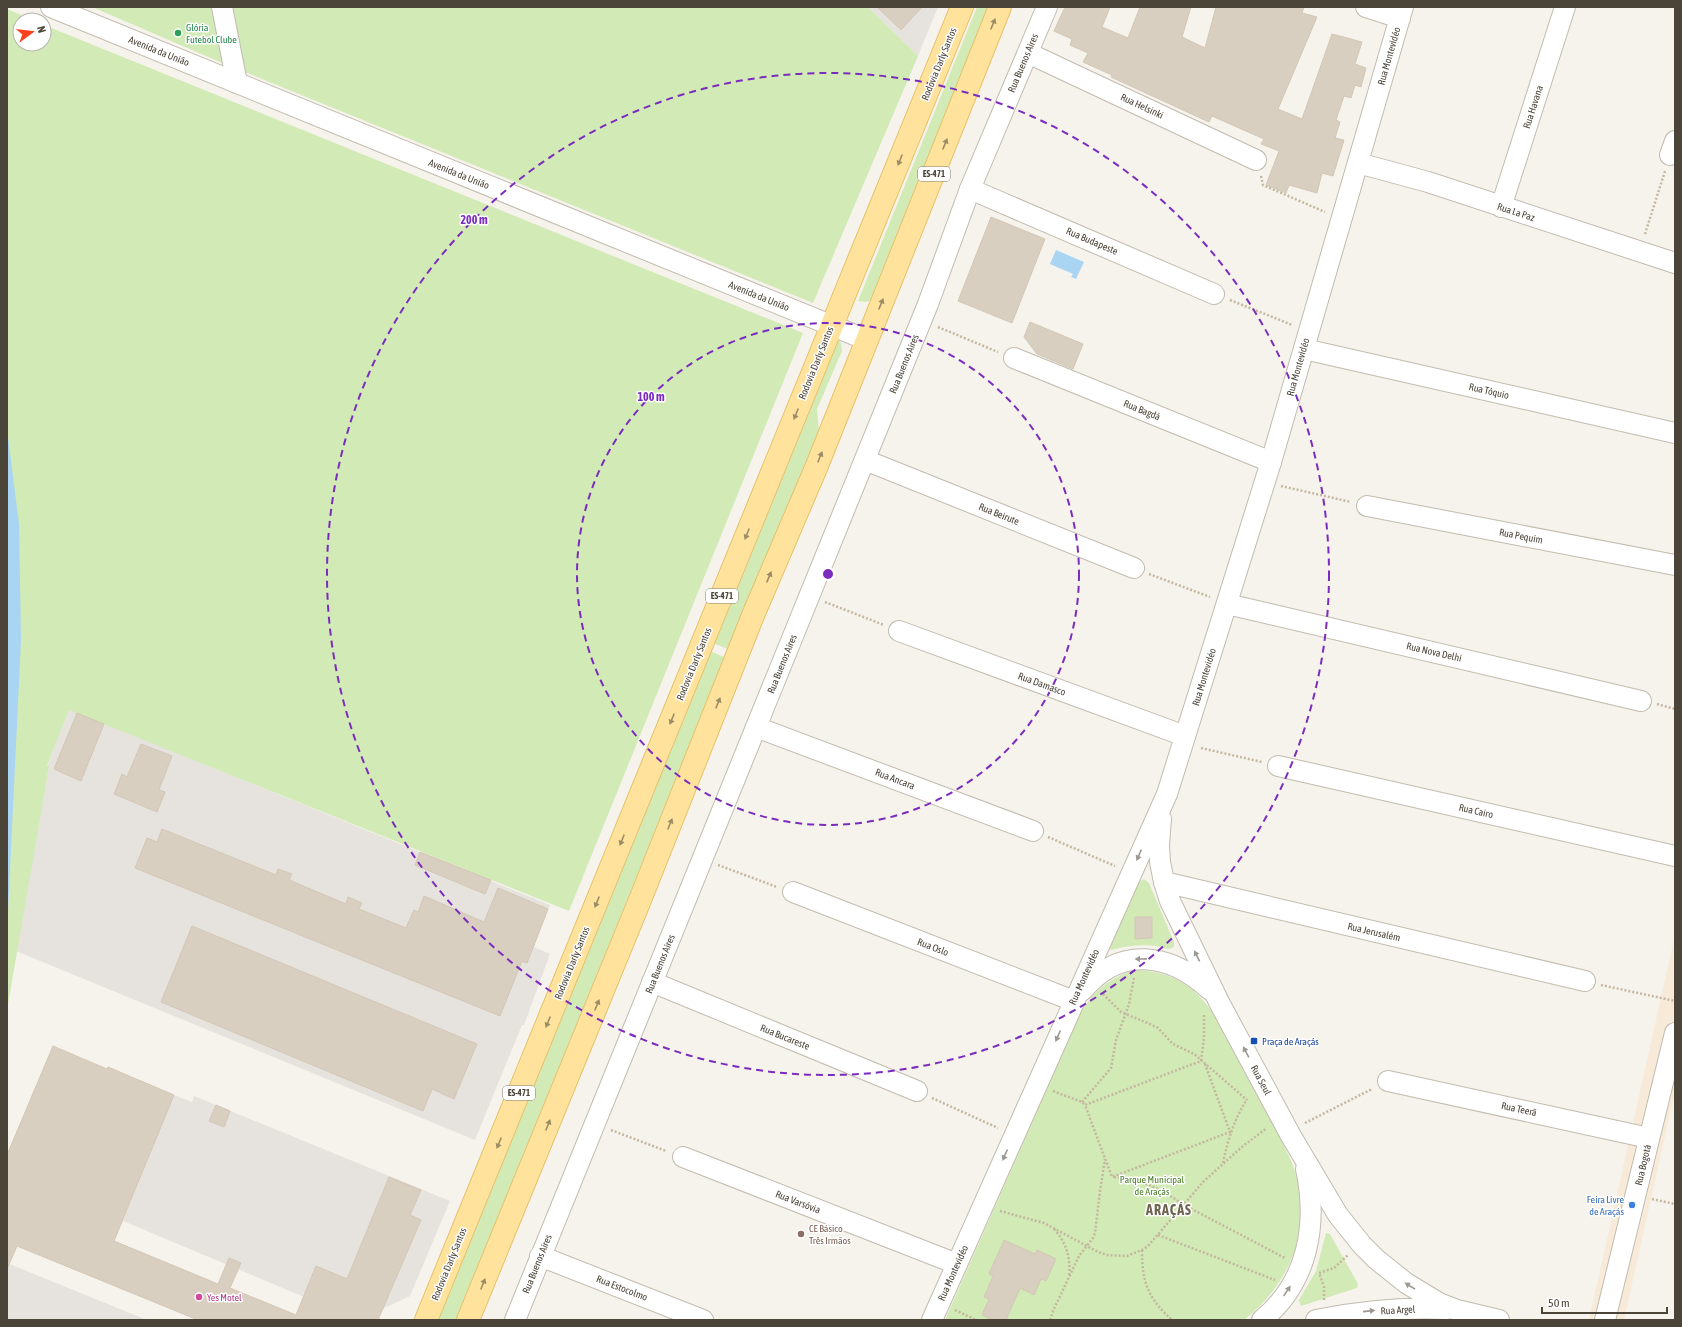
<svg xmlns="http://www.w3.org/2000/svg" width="1682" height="1327" font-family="'Asap Condensed',sans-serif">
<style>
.commercial{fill:#f7ead8}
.industrial{fill:#e6e2dd}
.green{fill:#d2eab5}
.water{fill:#a9d4f2}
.building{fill:#d8cfc1;stroke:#d3c7b4}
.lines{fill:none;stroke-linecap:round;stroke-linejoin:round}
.minor-casing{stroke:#c2bbae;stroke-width:22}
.major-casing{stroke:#e6c16a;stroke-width:24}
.path{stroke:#c4b79f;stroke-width:2.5;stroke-dasharray:2 2;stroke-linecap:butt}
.minor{stroke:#fff;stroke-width:20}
.major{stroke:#ffe39c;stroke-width:22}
.oneway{fill:#9c8c66}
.oneway2{fill:#9c9892}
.ring{fill:none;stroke:#7b2cbf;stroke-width:2;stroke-dasharray:7 5}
.leisure-dot{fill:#2e9e5b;stroke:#fff;stroke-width:1.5}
.transit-dot{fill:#1a4fb4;stroke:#fff;stroke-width:1.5}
.shop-dot{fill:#3f7fe0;stroke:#fff;stroke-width:1.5}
.education-dot{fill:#8d6e63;stroke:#fff;stroke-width:1.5}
.hotel-dot{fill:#d1479c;stroke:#fff;stroke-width:1.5}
.labels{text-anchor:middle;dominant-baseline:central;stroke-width:3;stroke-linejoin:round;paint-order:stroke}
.shield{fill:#fff;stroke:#817c74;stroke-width:1}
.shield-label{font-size:9px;font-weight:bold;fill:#4b4439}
.leisure-label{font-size:10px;fill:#27864d;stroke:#fff;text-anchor:start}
.street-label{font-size:10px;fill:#4b4439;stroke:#fff}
.transit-label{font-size:10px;fill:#164399;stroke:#fff;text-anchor:start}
.park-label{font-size:10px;fill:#4a7f2a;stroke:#fff}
.shop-label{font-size:10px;fill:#366cbe;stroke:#fff;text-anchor:end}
.education-label{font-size:10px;fill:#785e54;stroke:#fff;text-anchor:start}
.hotel-label{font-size:10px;fill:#b23c85;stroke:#fff;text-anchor:start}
.district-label{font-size:14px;font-weight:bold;letter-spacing:1px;fill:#6e6250;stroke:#fff}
.centre{fill:#7b2cbf;stroke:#fff;stroke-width:2}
.ring-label{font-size:12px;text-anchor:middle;font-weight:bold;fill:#7b2cbf;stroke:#fff;stroke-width:3;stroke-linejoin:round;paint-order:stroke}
</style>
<rect width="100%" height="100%" fill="#f6f3ec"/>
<!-- commercial -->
<path class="commercial" d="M 1675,935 L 1675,1091 L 1624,1320 L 1589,1320 Z"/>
<!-- industrial -->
<g class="industrial">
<path d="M 868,7 L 938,7 L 918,56 Z"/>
<path d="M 69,709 L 550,905 L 534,947 L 550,954 L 524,1025 L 522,1025 L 475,1140 L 16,951 L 49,768 L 47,767 Z"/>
<path d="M 174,1095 L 192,1102 L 194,1096 L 450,1201 L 410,1296 L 359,1320 L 123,1221 Z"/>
<path d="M 7,1263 L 147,1320 L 7,1320 Z"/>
</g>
<!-- green -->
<g class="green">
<path d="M 92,7 L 868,7 L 918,56 L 813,303 L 213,59 Z"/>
<path d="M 977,7 L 992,7 L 874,300 L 866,302 L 858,301 Z"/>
<path d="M 7,9 L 33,20 L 20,20 L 20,44 L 44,44 L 44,25 L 803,333 L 569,911 L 69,710 L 47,766 L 49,767 L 7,1010 L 7,933 L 11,839 L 8,437 L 7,429 Z"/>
<path d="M 837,339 L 841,343 L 842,351 L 817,409 L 819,432 L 730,650 L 713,643 Z"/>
<path d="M 710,651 L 726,658 L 456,1320 L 437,1320 Z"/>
<path d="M 1144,879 L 1149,883 L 1174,942 L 1174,947 C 1168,951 1162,947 1156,946 C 1141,944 1126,946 1111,950 L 1108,946 L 1137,883 Z"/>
<path d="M 1134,970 C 1168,971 1190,982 1211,1010 C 1227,1040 1243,1070 1260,1101 C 1272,1124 1287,1147 1295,1172 C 1313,1230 1290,1283 1244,1320 L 945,1320 L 1080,1014 C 1093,992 1109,978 1134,970 Z"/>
<path d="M 1326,1233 L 1330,1234 L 1358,1284 L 1357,1288 L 1301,1306 L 1299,1300 L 1316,1271 Z"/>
</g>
<!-- water -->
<g class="water">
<path d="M 1056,250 L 1084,262 L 1076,279 L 1071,277 L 1073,274 L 1050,264 Z"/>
<path d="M 7,429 L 19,524 L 21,640 L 7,933 Z"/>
</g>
<!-- building -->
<g class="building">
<path d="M 877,7 L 922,7 L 901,30 Z"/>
<path d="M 1065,7 L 1110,7 L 1102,27 L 1128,38 L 1140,7 L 1191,7 L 1182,37 L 1205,48 L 1216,7 L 1304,7 L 1302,13 L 1317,17 L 1278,109 L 1302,119 L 1332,34 L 1362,42 L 1355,64 L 1366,68 L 1361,87 L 1355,85 L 1351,98 L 1344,96 L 1336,120 L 1340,122 L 1335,138 L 1344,140 L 1333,176 L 1322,173 L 1317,193 L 1289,185 L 1286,193 L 1266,185 L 1279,151 L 1261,144 L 1264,139 L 1212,116 L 1209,122 L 1111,77 L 1112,75 L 1083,62 L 1088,53 L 1070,45 L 1072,39 L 1054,31 Z"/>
<path d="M 991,217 L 1045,239 L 1012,323 L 958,301 Z"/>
<path d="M 1030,322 L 1083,344 L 1073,369 L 1037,354 L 1024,337 Z"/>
<path d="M 77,713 L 104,724 L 81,781 L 54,769 Z"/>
<path d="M 141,744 L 172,756 L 159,790 L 165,792 L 157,812 L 114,794 L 122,774 L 127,777 Z"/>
<path d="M 162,829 L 276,875 L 278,869 L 292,874 L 289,880 L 346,904 L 348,897 L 362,903 L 359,909 L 406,928 L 414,910 L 418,912 L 424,896 L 484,922 L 498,888 L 548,909 L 527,963 L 522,961 L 500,1016 L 135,868 L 147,838 L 157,842 Z"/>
<path d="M 420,852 L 491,880 L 485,894 L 415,865 Z"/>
<path d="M 1135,917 L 1152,917 L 1152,938 L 1135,939 Z"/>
<path d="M 192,926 L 477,1044 L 454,1099 L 432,1089 L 423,1111 L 161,1002 Z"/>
<path d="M 53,1046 L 107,1069 L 108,1067 L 174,1095 L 114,1241 L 218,1284 L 229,1258 L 241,1263 L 230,1288 L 296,1315 L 316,1266 L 347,1279 L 389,1177 L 421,1190 L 410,1215 L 421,1220 L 378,1320 L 198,1320 L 17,1246 L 7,1269 L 7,1155 Z"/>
<path d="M 216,1105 L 230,1111 L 224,1127 L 209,1121 Z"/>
<path d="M 1004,1240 L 1035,1254 L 1037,1250 L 1056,1259 L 1046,1281 L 1041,1279 L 1034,1295 L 1020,1288 L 1006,1320 L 993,1320 L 982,1315 L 989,1299 L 984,1297 L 993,1276 L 989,1274 Z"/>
</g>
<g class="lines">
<!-- minor casing -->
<g class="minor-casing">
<g id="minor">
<path d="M 51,7 L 867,340"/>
<path d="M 222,7 L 237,83"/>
<path d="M 1366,7 L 1400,18"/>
<path d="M 1028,53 L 1256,160"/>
<path d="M 1670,155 L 1675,141"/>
<path d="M 1358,163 L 1428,182 L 1675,263"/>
<path d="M 970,189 L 1214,294"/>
<path d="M 1501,207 L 1565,7"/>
<path d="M 1304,349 L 1675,433"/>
<path d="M 1014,358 L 1271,462"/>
<path d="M 865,460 L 1134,568"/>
<path d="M 1367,506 L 1675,565"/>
<path d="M 1227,604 L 1641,701"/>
<path d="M 899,631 L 1185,736"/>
<path d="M 756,727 L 1033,831"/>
<path d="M 1278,766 L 1675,856"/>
<path d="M 1161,819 L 1159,845 L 1160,862 L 1164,882 L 1170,901 L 1220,1004 L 1291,1136 L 1338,1215 L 1362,1245 L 1376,1259 L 1406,1283 L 1439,1303 L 1457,1310 L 1499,1320"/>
<path d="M 1164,882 L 1585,981"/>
<path d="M 793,892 L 1074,1001"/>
<path d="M 652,982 L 917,1091"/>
<path d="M 1083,990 C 1120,945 1170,953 1210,990"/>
<path d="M 1388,1081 L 1649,1138"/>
<path d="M 683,1157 L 957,1264"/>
<path d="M 540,1256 L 703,1320"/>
<path d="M 515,1320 L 928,304 L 970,189 L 1047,7"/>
<path d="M 932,1320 L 1167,794 L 1271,462 L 1403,7"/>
<path d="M 1262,1320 C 1308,1282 1318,1225 1306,1169"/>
<path d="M 1316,1320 C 1360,1311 1403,1307 1447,1309"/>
<path d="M 1605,1320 L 1675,1033"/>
</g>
</g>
<!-- major casing -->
<g class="major-casing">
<g id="major">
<path d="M 426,1320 L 962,7"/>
<path d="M 468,1320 L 640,900 L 754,613 L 816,468 L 1000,7"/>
</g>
</g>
<!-- path -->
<g class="path">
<path d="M 1261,176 L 1263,185 L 1325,212"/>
<path d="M 1645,234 L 1665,171"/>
<path d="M 1230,300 L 1292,325"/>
<path d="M 938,327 L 998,352"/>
<path d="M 1281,486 L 1351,502"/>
<path d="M 1149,574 L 1210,597"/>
<path d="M 825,602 L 884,625"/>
<path d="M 1657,704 L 1675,709"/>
<path d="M 1201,748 L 1262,762"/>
<path d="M 1048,837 L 1115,866"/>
<path d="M 718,865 L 777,887"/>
<path d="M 1601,985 L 1675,1001"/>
<path d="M 1103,994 L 1121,1012 L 1150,1024 L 1158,1028 L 1173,1044 L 1194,1054 L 1247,1100"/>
<path d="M 1204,1015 L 1204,1038 L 1201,1061 L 1085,1105 L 1112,1177 L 1230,1132 L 1205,1064"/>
<path d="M 1053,1091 L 1082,1102 L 1085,1105"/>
<path d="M 932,1098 L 998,1128"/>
<path d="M 1082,1102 L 1111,1068 L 1116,1040 L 1129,1004 L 1134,978"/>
<path d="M 1305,1123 L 1372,1089"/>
<path d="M 611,1130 L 666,1151"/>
<path d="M 1223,1163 C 1228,1139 1234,1120 1247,1099"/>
<path d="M 1114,1177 L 1139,1181 L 1163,1191 L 1184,1205 L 1285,1258"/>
<path d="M 1652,1199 L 1675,1204"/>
<path d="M 1000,1211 L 1044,1223 L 1098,1252 L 1107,1255 L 1127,1256 L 1142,1250 L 1148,1246 L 1204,1181 L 1243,1146 L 1267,1128"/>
<path d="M 1054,1229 C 1066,1242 1071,1258 1069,1276"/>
<path d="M 1158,1235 L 1275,1280"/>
<path d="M 1142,1250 C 1142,1283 1148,1298 1172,1320"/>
<path d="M 1324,1300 L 1324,1287 L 1319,1273 L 1334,1268 L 1348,1255"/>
<path d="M 955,1310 L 976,1320"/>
<path d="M 1050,1320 L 1053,1311 L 1079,1256 L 1093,1238 L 1095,1233 L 1100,1191 L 1105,1159"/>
</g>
<!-- minor -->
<use href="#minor" class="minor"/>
<!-- major -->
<use href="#major" class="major"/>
</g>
<!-- one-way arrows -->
<defs><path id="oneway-solid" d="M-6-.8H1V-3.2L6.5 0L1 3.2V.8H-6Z"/></defs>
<g class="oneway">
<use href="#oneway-solid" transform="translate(993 24) rotate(-68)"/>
<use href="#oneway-solid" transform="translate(945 144) rotate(-68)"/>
<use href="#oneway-solid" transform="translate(900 160) rotate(112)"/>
<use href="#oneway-solid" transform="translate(881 304) rotate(-68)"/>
<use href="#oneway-solid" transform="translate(796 414) rotate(112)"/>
<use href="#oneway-solid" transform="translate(820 457) rotate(-68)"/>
<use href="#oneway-solid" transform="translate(747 534) rotate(112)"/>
<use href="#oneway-solid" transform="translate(769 577) rotate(-67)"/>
<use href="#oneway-solid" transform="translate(718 703) rotate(-68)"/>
<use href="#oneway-solid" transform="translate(672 719) rotate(112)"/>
<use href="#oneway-solid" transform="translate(670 824) rotate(-68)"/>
<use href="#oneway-solid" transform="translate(622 840) rotate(112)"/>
<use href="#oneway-solid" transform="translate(597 902) rotate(112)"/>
<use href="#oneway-solid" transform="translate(597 1005) rotate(-68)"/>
<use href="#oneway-solid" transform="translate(548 1022) rotate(112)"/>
<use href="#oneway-solid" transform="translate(548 1125) rotate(-68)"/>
<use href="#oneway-solid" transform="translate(499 1143) rotate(112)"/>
<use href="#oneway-solid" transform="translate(483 1284) rotate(-68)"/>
</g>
<g class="oneway2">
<use href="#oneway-solid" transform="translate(1139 855) rotate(114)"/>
<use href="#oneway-solid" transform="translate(1197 956) rotate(-116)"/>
<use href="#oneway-solid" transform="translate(1141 959) rotate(179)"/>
<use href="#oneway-solid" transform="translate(1058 1036) rotate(114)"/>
<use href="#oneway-solid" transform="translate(1246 1052) rotate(-118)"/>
<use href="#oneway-solid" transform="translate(1005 1155) rotate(114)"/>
<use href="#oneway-solid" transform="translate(1410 1286) rotate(-148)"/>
<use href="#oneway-solid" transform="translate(1287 1291) rotate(-56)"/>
<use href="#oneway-solid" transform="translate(1369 1311) rotate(-6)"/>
</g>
<!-- distance rings -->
<g class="ring">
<circle cx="828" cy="574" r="251"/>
<circle cx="828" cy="574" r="501"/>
</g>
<!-- markers -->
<circle class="leisure-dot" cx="178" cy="33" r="4"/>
<rect class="transit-dot" x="1250" y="1037" width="8" height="8" rx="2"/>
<circle class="shop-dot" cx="1632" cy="1205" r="4"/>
<circle class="education-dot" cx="801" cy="1234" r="4"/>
<circle class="hotel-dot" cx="199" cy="1297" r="4"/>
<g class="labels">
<!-- shield labels -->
<g class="shield">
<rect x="918" y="167" width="32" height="14" rx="3"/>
<rect x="706" y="589" width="32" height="14" rx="3"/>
<rect x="503" y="1086" width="32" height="14" rx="3"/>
</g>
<g class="shield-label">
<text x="934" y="174">ES-471</text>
<text x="722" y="596">ES-471</text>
<text x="519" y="1093">ES-471</text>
</g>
<!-- leisure labels -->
<g class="leisure-label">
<text x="186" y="27">Glória<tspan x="186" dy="12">Futebol Clube</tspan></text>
</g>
<!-- street labels -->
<g class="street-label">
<text transform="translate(159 51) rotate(22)">Avenida da União</text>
<text transform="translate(1389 56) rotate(-74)">Rua Montevidéo</text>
<text transform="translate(1023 63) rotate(-67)">Rua Buenos Aires</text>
<text transform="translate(939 64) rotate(-68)">Rodovia Darly Santos</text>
<text transform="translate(1142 106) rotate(25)">Rua Helsinki</text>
<text transform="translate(1533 107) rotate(-72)">Rua Havana</text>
<text transform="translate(459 174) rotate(22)">Avenida da União</text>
<text transform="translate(1516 212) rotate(18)">Rua La Paz</text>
<text transform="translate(1092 241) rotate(23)">Rua Budapeste</text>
<text transform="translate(759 296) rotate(22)">Avenida da União</text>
<text transform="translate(816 363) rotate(-68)">Rodovia Darly Santos</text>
<text transform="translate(904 364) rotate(-68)">Rua Buenos Aires</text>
<text transform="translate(1298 367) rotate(-74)">Rua Montevidéo</text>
<text transform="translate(1489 391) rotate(13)">Rua Tóquio</text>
<text transform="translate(1142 410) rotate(22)">Rua Bagdá</text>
<text transform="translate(999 514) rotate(22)">Rua Beirute</text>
<text transform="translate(1521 536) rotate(11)">Rua Pequim</text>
<text transform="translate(1434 652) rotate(13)">Rua Nova Delhi</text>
<text transform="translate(694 664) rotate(-68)">Rodovia Darly Santos</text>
<text transform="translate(782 664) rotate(-68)">Rua Buenos Aires</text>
<text transform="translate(1204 677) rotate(-73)">Rua Montevidéo</text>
<text transform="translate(1042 684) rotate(20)">Rua Damasco</text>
<text transform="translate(895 779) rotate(21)">Rua Ancara</text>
<text transform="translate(1476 811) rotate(13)">Rua Cairo</text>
<text transform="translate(1374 932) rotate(13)">Rua Jerusalém</text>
<text transform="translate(933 947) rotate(21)">Rua Oslo</text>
<text transform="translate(572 963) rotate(-68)">Rodovia Darly Santos</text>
<text transform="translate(660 964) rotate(-68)">Rua Buenos Aires</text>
<text transform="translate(1084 977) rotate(-66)">Rua Montevidéo</text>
<text transform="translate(785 1037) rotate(22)">Rua Bucareste</text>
<text transform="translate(1261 1080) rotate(62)">Rua Seul</text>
<text transform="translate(1519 1109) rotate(12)">Rua Teerã</text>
<text transform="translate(1643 1165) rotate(-77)">Rua Bogotá</text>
<text transform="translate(798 1202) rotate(21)">Rua Varsóvia</text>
<text transform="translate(449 1264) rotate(-68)">Rodovia Darly Santos</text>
<text transform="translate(537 1264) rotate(-68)">Rua Buenos Aires</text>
<text transform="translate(953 1273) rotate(-66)">Rua Montevidéo</text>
<text transform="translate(622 1288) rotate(21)">Rua Estocolmo</text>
<text transform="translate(1398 1310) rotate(-3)">Rua Argel</text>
</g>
<!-- transit labels -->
<g class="transit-label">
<text x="1262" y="1041">Praça de Araçás</text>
</g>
<!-- park labels -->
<g class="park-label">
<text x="1152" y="1179">Parque Municipal<tspan x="1152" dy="12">de Araçás</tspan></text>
</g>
<!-- shop labels -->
<g class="shop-label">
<text x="1624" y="1199">Feira Livre<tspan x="1624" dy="12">de Araçás</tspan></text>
</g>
<!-- education labels -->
<g class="education-label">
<text x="809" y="1228">CE Básico<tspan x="809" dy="12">Três Irmãos</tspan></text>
</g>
<!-- hotel labels -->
<g class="hotel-label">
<text x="207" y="1297">Yes Motel</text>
</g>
<!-- district labels -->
<g class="district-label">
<text x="1169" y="1210">ARAÇÁS</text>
</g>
</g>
<circle cx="828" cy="574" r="6" class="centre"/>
<g class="ring-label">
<text x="474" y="224">200 m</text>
<text x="651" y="401">100 m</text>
</g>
<!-- border -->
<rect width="1682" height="1327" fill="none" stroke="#4b4439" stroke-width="16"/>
<!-- north arrow -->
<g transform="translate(32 32) rotate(75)"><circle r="19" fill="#ffffff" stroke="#b7b4b0"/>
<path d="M0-3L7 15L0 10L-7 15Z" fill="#fc3f1d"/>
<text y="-6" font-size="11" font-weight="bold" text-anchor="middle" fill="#4b4439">N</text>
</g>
<!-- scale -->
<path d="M1542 1307v6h125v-6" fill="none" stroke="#4b4439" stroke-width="2"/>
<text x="1548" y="1307" font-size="12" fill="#4b4439" stroke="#ffffff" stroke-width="3" paint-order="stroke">50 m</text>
</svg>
